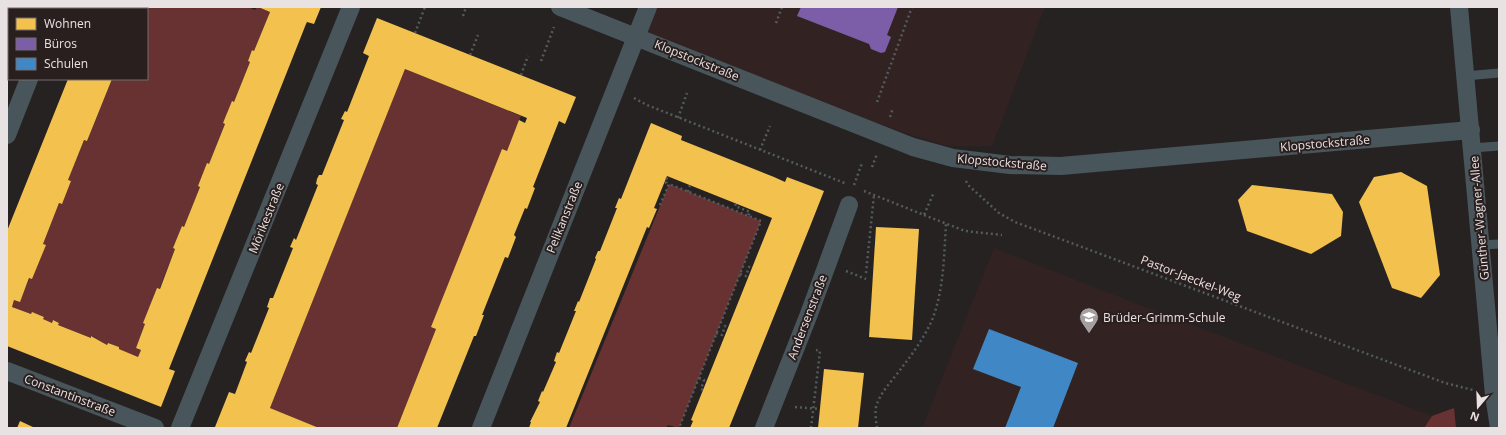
<svg xmlns="http://www.w3.org/2000/svg" width="1506" height="435" font-family="'Open Sans',sans-serif">
<style>
.built{fill:#322322}
.green{fill:#673231}
.homes{fill:#f2c14e}
.offices{fill:#7b5ea7}
.schools{fill:#3f88c5}
.lines{fill:none;stroke-linecap:round;stroke-linejoin:round}
.path{stroke:#525b5e;stroke-width:2.5;stroke-dasharray:2 3;stroke-linecap:butt}
.lane{stroke:#48565c;stroke-width:9}
.street{stroke:#48565c;stroke-width:18}
.labels{text-anchor:middle;dominant-baseline:central;stroke-width:4;stroke-linejoin:round;paint-order:stroke}
.street-label{font-size:12px;fill:#e9e2e2;stroke:#2a1f1f}
.poi-label{font-size:12px;fill:#e9e2e2;stroke:#2a1f1f;text-anchor:start}
</style>
<rect width="100%" height="100%" fill="#272222"/>
<!-- built -->
<g class="built">
<path d="M 656,7 L 1045,7 L 992,146 L 948,146 L 899,131 L 644,35 Z"/>
<path d="M 994,248 L 1153,310 L 1432,416 L 1424,428 L 922,428 Z"/>
</g>
<!-- green -->
<g class="green">
<path d="M 142,7 L 248,7 L 255,10 L 257,7 L 270,12 L 254,51 L 252,50 L 248,61 L 250,62 L 234,102 L 223,123 L 225,124 L 184,227 L 183,226 L 174,248 L 175,249 L 136,348 L 141,350 L 138,357 L 119,349 L 119,347 L 108,343 L 107,345 L 92,336 L 91,338 L 58,325 L 59,323 L 53,320 L 52,323 L 43,319 L 44,317 L 32,313 L 31,314 L 12,307 L 14,300 L 20,301 L 44,244 L 43,244 L 59,203 L 61,204 L 68,180 L 84,140 L 87,141 L 112,79 L 147,79 L 147,9 L 141,9 Z"/>
<path d="M 405,69 L 521,116 L 507,151 L 502,150 L 434,327 L 436,329 L 397,428 L 319,428 L 270,408 Z"/>
<path d="M 669,184 L 761,221 L 679,428 L 668,425 L 666,428 L 569,428 Z"/>
<path d="M 1454,408 L 1456,428 L 1424,428 L 1432,416 Z"/>
</g>
<!-- homes -->
<g class="homes">
<path d="M 7,7 L 20,7 L 20,9 L 9,9 L 9,36 L 7,40 Z"/>
<path d="M 97,7 L 142,7 L 141,9 L 96,9 Z"/>
<path d="M 258,7 L 321,7 L 314,24 L 307,22 L 306,24 L 169,369 L 175,371 L 161,407 L 7,346 L 7,231 L 68,79 L 112,79 L 87,141 L 84,140 L 68,180 L 71,181 L 62,204 L 59,203 L 43,244 L 46,245 L 32,279 L 29,278 L 20,302 L 14,300 L 12,307 L 31,314 L 32,312 L 44,317 L 43,319 L 52,323 L 53,320 L 59,323 L 58,325 L 91,338 L 91,336 L 107,345 L 108,343 L 119,347 L 119,349 L 138,357 L 141,350 L 136,348 L 145,324 L 143,323 L 157,288 L 160,289 L 175,249 L 173,248 L 182,226 L 184,227 L 200,187 L 198,186 L 207,163 L 209,164 L 225,124 L 223,123 L 232,101 L 234,102 L 250,62 L 248,61 L 252,50 L 254,51 L 270,12 Z"/>
<path d="M 377,18 L 576,97 L 565,124 L 559,121 L 533,187 L 535,188 L 527,209 L 525,208 L 514,235 L 516,237 L 508,258 L 505,257 L 482,315 L 484,315 L 476,336 L 474,336 L 437,428 L 397,428 L 436,329 L 431,327 L 502,149 L 507,151 L 519,120 L 525,123 L 527,118 L 405,69 L 270,408 L 319,428 L 218,428 L 215,427 L 229,392 L 235,394 L 247,362 L 245,361 L 249,352 L 251,353 L 269,308 L 267,307 L 270,298 L 273,298 L 293,248 L 290,247 L 294,238 L 296,240 L 318,185 L 316,184 L 317,179 L 319,175 L 322,175 L 344,120 L 341,119 L 345,111 L 347,112 L 369,56 L 363,53 Z"/>
<path d="M 651,123 L 682,136 L 681,140 L 774,177 L 785,182 L 787,177 L 824,191 L 811,224 L 729,428 L 690,428 L 693,421 L 691,420 L 772,218 L 667,176 L 654,208 L 657,209 L 649,228 L 647,227 L 566,428 L 529,428 L 531,422 L 530,422 L 540,402 L 538,401 L 542,391 L 543,392 L 556,362 L 554,361 L 557,352 L 559,353 L 576,311 L 574,311 L 578,301 L 579,302 L 596,259 L 595,258 L 598,251 L 600,251 L 617,208 L 615,208 L 619,198 L 621,199 Z"/>
<path d="M 1401,172 L 1427,186 L 1440,275 L 1421,298 L 1392,288 L 1359,202 L 1374,177 Z"/>
<path d="M 1252,185 L 1332,194 L 1343,212 L 1341,236 L 1311,254 L 1247,231 L 1238,200 Z"/>
<path d="M 876,227 L 919,229 L 912,340 L 869,337 Z"/>
<path d="M 824,369 L 864,373 L 858,428 L 818,428 Z"/>
<path d="M 20,421 L 35,428 L 17,428 Z"/>
</g>
<!-- offices -->
<path class="offices" d="M 801,7 L 898,7 L 887,35 L 891,37 L 885,52 L 881,53 L 871,49 L 869,44 L 797,16 Z"/>
<!-- schools -->
<path class="schools" d="M 989,329 L 1078,363 L 1053,428 L 1005,428 L 1021,387 L 973,369 Z"/>
<g class="lines">
<!-- path -->
<g class="path">
<path d="M 463,16 L 466,7"/>
<path d="M 776,23 L 782,7"/>
<path d="M 415,33 L 425,7"/>
<path d="M 470,55 L 478,35"/>
<path d="M 541,61 L 554,27"/>
<path d="M 521,75 L 528,56"/>
<path d="M 634,98 L 647,105 L 847,184"/>
<path d="M 877,102 L 912,7"/>
<path d="M 890,117 L 893,108"/>
<path d="M 678,118 L 687,93"/>
<path d="M 760,150 L 770,126"/>
<path d="M 872,167 L 877,154"/>
<path d="M 666,178 L 668,179 L 666,183 L 669,184"/>
<path d="M 966,181 L 968,185 L 999,213 L 1015,222 L 1445,383 L 1473,390"/>
<path d="M 854,185 L 862,163"/>
<path d="M 864,191 L 924,215 L 934,192"/>
<path d="M 688,192 L 690,185"/>
<path d="M 736,204 L 735,206 L 750,212 L 748,216"/>
<path d="M 660,205 L 669,184 L 761,221 L 679,428"/>
<path d="M 924,215 L 965,231 L 1002,235"/>
<path d="M 846,271 L 866,279"/>
<path d="M 866,273 L 874,195"/>
<path d="M 740,274 L 746,276 L 749,267 L 752,268"/>
<path d="M 716,333 L 722,335 L 725,326 L 728,328"/>
<path d="M 699,378 L 704,380 L 701,389 L 703,390"/>
<path d="M 795,407 L 820,409"/>
<path d="M 811,428 L 820,351 L 816,350"/>
<path d="M 877,428 C 876,421 875,414 876,407 C 880,392 894,379 903,366 C 914,352 925,336 932,320 C 944,290 944,255 946,224"/>
</g>
<!-- lane -->
<g class="lane">
<path d="M 1465,76 L 1499,73"/>
<path d="M 1472,148 L 1499,146"/>
<path d="M 1481,245 L 1499,244"/>
</g>
<!-- street -->
<g class="street">
<path d="M 560,7 L 913,147 L 953,158 L 1010,165 L 1061,166 L 1471,130"/>
<path d="M 1459,7 L 1494,395 L 1499,428"/>
<path d="M 57,9 L 57,7"/>
<path d="M 7,135 L 29,79"/>
<path d="M 7,371 L 155,428"/>
<path d="M 180,428 L 351,7"/>
<path d="M 481,428 L 648,7"/>
<path d="M 764,428 L 809,314 L 849,205"/>
</g>
</g>
<!-- icons -->
<defs>
<g id="school-pin" transform="scale(1)"><path d="M0 17L-7.5 6A9.5 9.5 0 1 1 7.5 6Z" fill="#a59f9f" stroke="#2a1f1f"/><path d="M0-5L7-2L0 1L-7-2ZM-4 1L0 2.5L4 1V4Q0 6-4 4Z" fill="#fff"/></g>
</defs>
<g fill-rule="evenodd">
<use href="#school-pin" x="1089" y="317"/>
</g>
<g class="labels">
<!-- street labels -->
<g class="street-label">
<text transform="translate(697 60) rotate(22)">Klopstockstraße</text>
<text transform="translate(1325 143) rotate(-5)">Klopstockstraße</text>
<text transform="translate(1002 162) rotate(5)">Klopstockstraße</text>
<text transform="translate(564 217) rotate(-68)">Pelikanstraße</text>
<text transform="translate(266 218) rotate(-68)">Mörikestraße</text>
<text transform="translate(1479 218) rotate(-95)">Günther-Wagner-Allee</text>
<text transform="translate(1191 278) rotate(21)">Pastor-Jaeckel-Weg</text>
<text transform="translate(807 317) rotate(-69)">Andersenstraße</text>
<text transform="translate(70 395) rotate(21)">Constantinstraße</text>
</g>
<!-- poi labels -->
<g class="poi-label">
<text x="1103" y="317">Brüder-Grimm-Schule</text>
</g>
</g>
<!-- border -->
<rect width="1506" height="435" fill="none" stroke="#e9e2e2" stroke-width="16"/>
<!-- legend -->
<rect x="8" y="8" width="140" height="72" fill="#2a1f1f" stroke="#766d6d"/>
<rect x="16" y="18" width="20" height="12" fill="#f2c14e" stroke="#766d6d"/>
<text x="44" y="28" font-size="12" fill="#e9e2e2">Wohnen</text>
<rect x="16" y="38" width="20" height="12" fill="#7b5ea7" stroke="#766d6d"/>
<text x="44" y="48" font-size="12" fill="#e9e2e2">Büros</text>
<rect x="16" y="58" width="20" height="12" fill="#3f88c5" stroke="#766d6d"/>
<text x="44" y="68" font-size="12" fill="#e9e2e2">Schulen</text>
<!-- north arrow -->
<g transform="translate(1478 407) rotate(199)" stroke="#2a1f1f" stroke-width="3" paint-order="stroke">
<path d="M0-3L7 15L0 10L-7 15Z" fill="#e9e2e2"/>
<text y="-6" font-size="11" font-weight="bold" text-anchor="middle" fill="#e9e2e2">N</text>
</g>
</svg>
